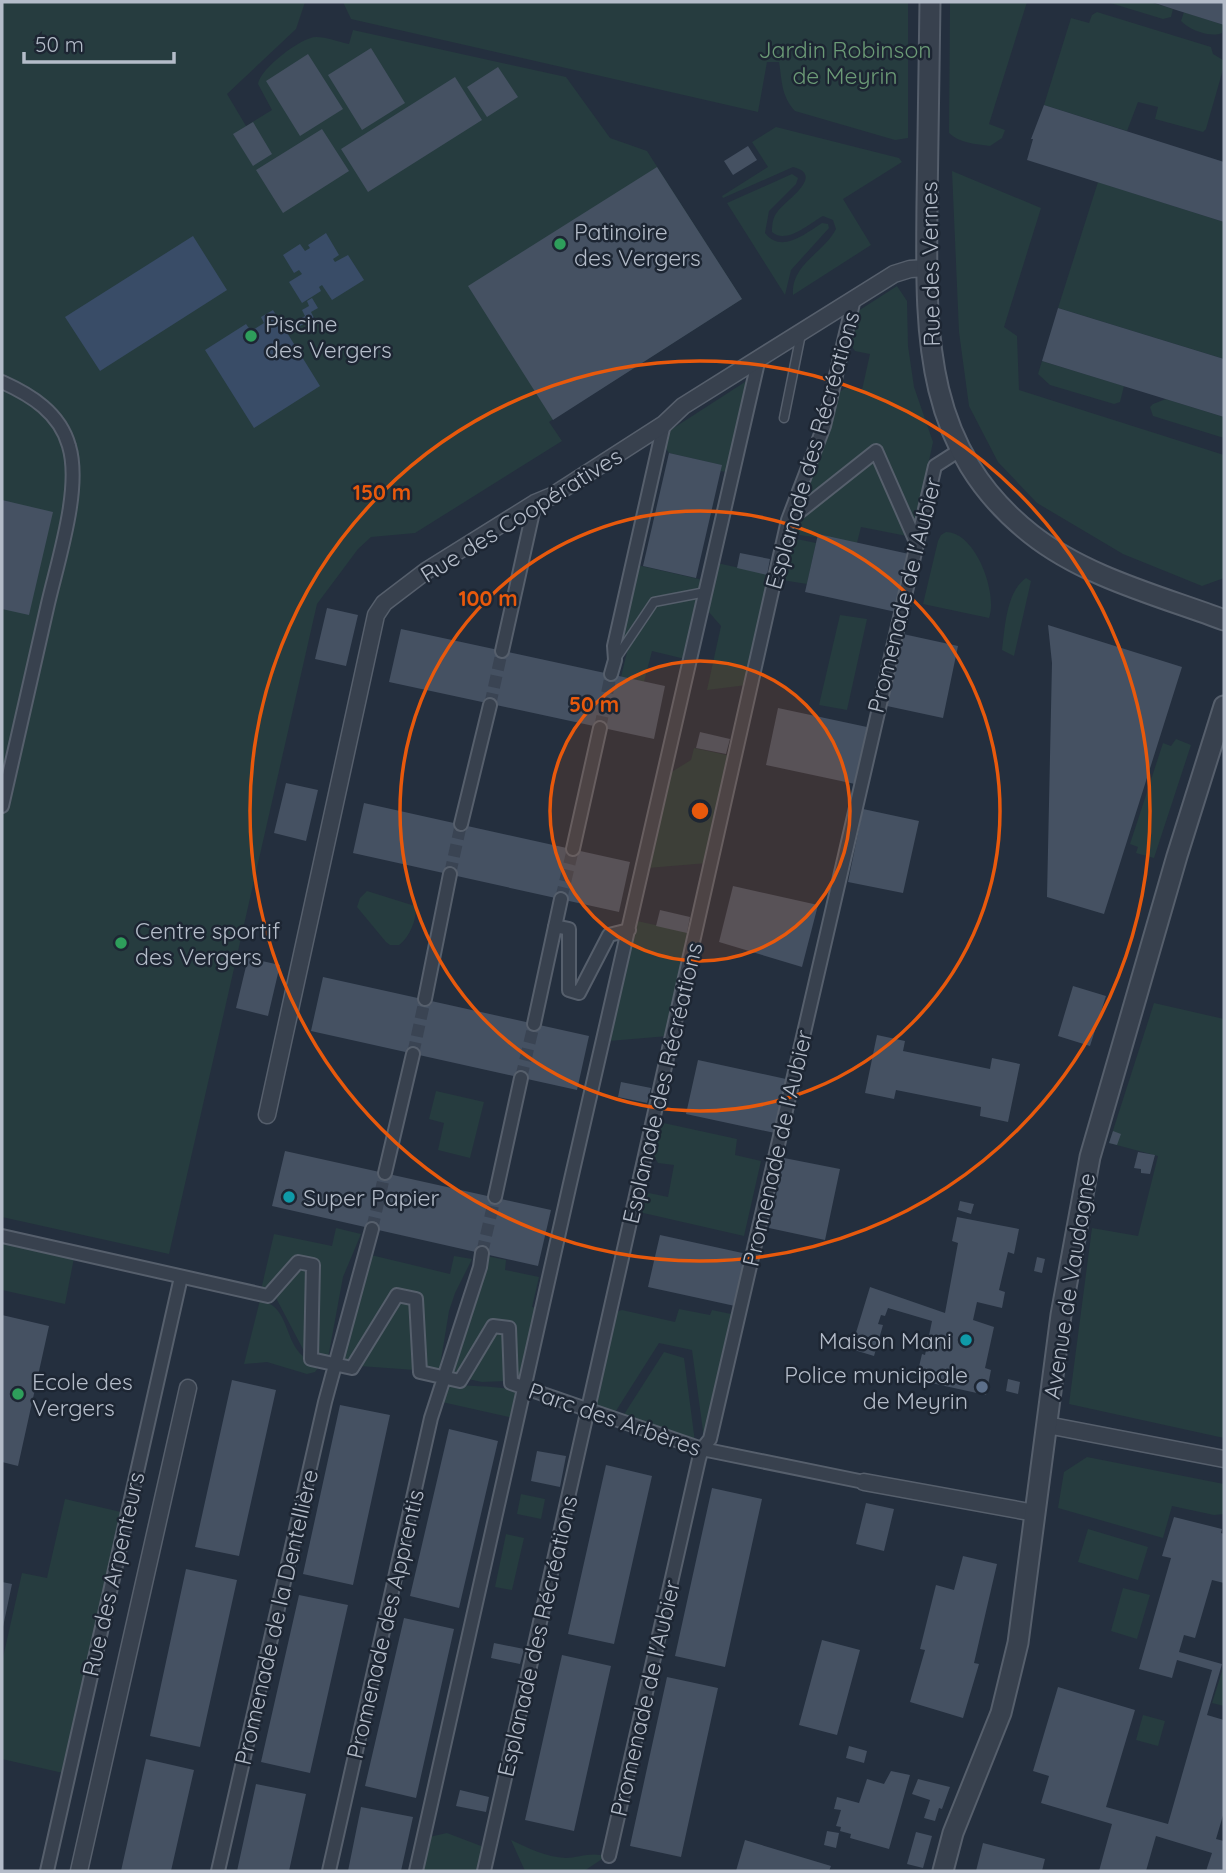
<svg xmlns="http://www.w3.org/2000/svg" width="1226" height="1873" viewBox="0 0 1226 1873" font-family="Quicksand,sans-serif">
	<rect width="100%" height="100%" fill="#242f3e"/>
	<!-- green -->
	<path fill="#263c3f" d="M2,2H305L296,29L227,94L246,126L272,110L258,84C260,69 301,37 316,37C327,37 339,42 349,44L353,30L566,77L610,138L647,151L742,299L549,422L562,441L415,533L371,537L358,549L317,604L169,1254L2,1217Z
		M343,2H908V138L895,140L795,111C781,96 782,80 779,62H767L758,112L351,19Z
		M950,2H1027L989,124L1005,130L1002,138L990,146C976,144 959,143 949,133Z
		M1107,2H1150L1173,9L1171,17L1163,19Z
		M1097,12L1211,47L1213,54L1223,60L1224,66L1206,129L1203,132L1155,119L1158,107L1138,102L1127,131L1044,105L1071,18L1089,23L1092,15Z
		M1184,12L1224,25L1222,33C1211,38 1189,30 1181,21Z
		M776,127L899,158L902,162L843,199L871,245L793,295C791,264 824,253 836,229L833,220L823,216C810,223 786,245 772,232C772,223 773,217 778,211C785,201 826,175 793,167L723,198L722,196L768,167L752,142Z
		M952,171L1041,208L1004,327L1017,336L1019,390L1224,455V578L1202,586L1123,554L1037,503L998,462L969,406L959,332Z
		M792,174L798,178L796,184L769,211L765,233C781,254 805,234 822,223L828,224L829,228L791,270L785,295L727,203Z
		M1098,182L1224,222V359L1058,308Z
		M897,286L907,301L908,346L914,387L933,442L914,532L907,536L861,527L857,543L792,534L837,394L845,388L862,390L870,354L855,351L848,341L855,313Z
		M1042,361L1124,386L1120,402L1114,404L1050,385L1038,374Z
		M748,380L727,472L720,471L721,465L669,453L665,447L669,431Z
		M1166,399L1224,417V438L1153,416L1150,407L1153,404Z
		M946,532C976,532 998,594 989,618L923,604L938,541L941,535Z
		M792,538L816,543L807,584L782,580Z
		M717,563L772,575L747,685L707,690L721,626L708,611Z
		M637,565L703,580L685,659L652,651L644,682L621,677L628,648L619,644Z
		M1026,578L1031,581L1014,656L1002,650C1005,628 1006,592 1026,578Z
		M840,615L867,619L847,710L819,705Z
		M1176,739L1191,745L1154,858L1136,853L1138,847L1130,844L1163,743L1171,746Z
		M694,748L731,756L707,863L648,868L670,773L691,760Z
		M367,891L415,906C418,918 409,938 399,945H390L386,942L357,907L360,898Z
		M637,921L692,933L668,1036L609,1041Z
		M1154,1003L1224,1019V1438L1069,1404L1092,1228L1138,1236L1158,1156L1109,1143Z
		M436,1091L484,1102L470,1158L438,1150L444,1123L429,1119Z
		M659,1122L737,1139L735,1155L761,1161L744,1236L639,1212L641,1200L649,1193L668,1197L674,1165L658,1163L652,1152Z
		M336,1228L361,1234L343,1277L328,1358L317,1355L318,1262L296,1258L267,1292L261,1290L274,1234L332,1246Z
		M2,1243L74,1258L65,1304L2,1290Z
		M371,1255L450,1274L454,1256L472,1259L455,1293L449,1311L439,1372L424,1369L421,1296L395,1289L350,1363L342,1360Z
		M487,1256L506,1260L505,1270L539,1277L532,1307L538,1308L521,1381L515,1379V1326L492,1321L460,1376L451,1374Z
		M300,1268L309,1270L306,1355L275,1296Z
		M260,1300C296,1308 279,1354 320,1365L315,1372L307,1374L267,1362L244,1364Z
		M399,1301L412,1303L415,1370L359,1366Z
		M679,1309L710,1315L712,1310L736,1315L704,1438L692,1350L659,1343L614,1414L594,1407L616,1312L622,1310L675,1322Z
		M496,1331L505,1333L506,1381L482,1382L468,1379Z
		M664,1352L684,1358L695,1442L623,1416Z
		M448,1383C471,1388 496,1384 519,1392L513,1418L442,1402Z
		M1087,1457L1224,1484V1514L1214,1515L1172,1506L1163,1538L1058,1508L1064,1472Z
		M521,1494L545,1499L541,1519L517,1514Z
		M65,1499L121,1512L63,1773L2,1759V1662L22,1573L47,1578Z
		M1088,1529L1148,1547L1138,1580L1078,1562Z
		M506,1534L524,1538L512,1590L495,1587Z
		M1123,1588L1150,1595L1137,1639L1111,1631Z
		M1224,1665V1706L1212,1703Z
		M1143,1715L1165,1721L1158,1746L1136,1740Z
		M447,1833L481,1846L483,1852L478,1871H422L429,1837Z
		M511,1840C528,1848 546,1857 566,1858C578,1858 594,1851 605,1857L584,1871H525Z"/>
	<!-- water -->
	<path fill="#394c67" d="M326,233L339,255L333,259L335,262L348,255L364,280L332,300L322,285L319,287L321,291L302,303L289,282L302,274L299,270L294,273L283,255L300,244L305,251L310,248L308,245Z
		M193,236L227,290L100,371L65,317Z
		M312,298L318,308L311,312L314,318L293,330L290,325L305,316L302,310L309,306L307,301Z
		M273,310L320,386L254,428L205,350L246,324L251,331L264,323L261,317Z"/>
	<!-- building -->
	<path fill="#455162" d="M1152,2H1224V25L1173,9Z
		M371,48L405,103L362,130L328,75Z
		M308,54L343,109L300,136L266,81Z
		M498,67L518,97L487,117L467,87Z
		M455,77L482,120L368,192L341,149Z
		M1044,105L1224,162V222L1027,160L1033,139H1031Z
		M253,122L272,154L253,166L233,134Z
		M322,129L349,171L283,213L256,170Z
		M748,146L757,160L733,175L724,161Z
		M657,167L742,299L553,420L468,286Z
		M1058,308L1224,359V417L1042,361Z
		M669,453L722,465L696,578L643,566Z
		M2,500L53,512L29,615L2,609Z
		M818,534L909,554L896,612L805,592Z
		M740,553L770,559L767,575L737,568Z
		M327,608L358,615L346,666L315,659Z
		M1048,625L1182,667L1104,914L1047,897L1052,663Z
		M401,629L665,686L654,739L389,682Z
		M903,634L958,646L943,718L887,706Z
		M778,708L867,727L855,784L766,765Z
		M700,732L730,739L726,754L696,748Z
		M286,783L318,790L306,841L274,833Z
		M364,803L630,862L619,912L353,853Z
		M863,809L919,821L903,893L848,882Z
		M733,886L818,905L802,967L719,942Z
		M660,910L690,917L687,933L656,926Z
		M248,958L280,965L268,1016L236,1008Z
		M323,977L589,1036L577,1090L311,1031Z
		M1073,986L1106,996L1090,1046L1058,1036Z
		M877,1035L905,1041L903,1051L990,1069L992,1058L1020,1064L1008,1122L980,1116L981,1107L896,1090L894,1099L865,1093Z
		M698,1060L786,1079L775,1133L686,1114Z
		M621,1082L651,1088L647,1103L618,1097Z
		M1113,1131L1121,1134L1117,1145L1109,1143Z
		M285,1151L551,1210L538,1266L272,1206Z
		M1138,1152L1155,1155L1150,1174L1141,1173V1169L1134,1168Z
		M784,1158L840,1169L825,1240L769,1228Z
		M960,1201L974,1204L971,1214L958,1210Z
		M957,1217L1019,1229L1014,1254L1008,1252L999,1290L1005,1292L1002,1308L977,1302L973,1320L994,1327L985,1368L991,1370L986,1395L922,1381L924,1373L918,1371L922,1354L925,1355L932,1321L888,1308L885,1316L881,1315L878,1324L883,1325L874,1356L851,1349L870,1287L945,1313L958,1243L952,1241Z
		M660,1235L747,1254L735,1306L648,1287Z
		M1037,1257L1045,1259L1042,1273L1034,1271Z
		M2,1315L49,1326L18,1466L2,1462Z
		M1008,1379L1020,1382L1018,1394L1006,1391Z
		M232,1380L276,1390L239,1556L195,1547Z
		M340,1405L390,1415L353,1585L303,1574Z
		M449,1429L498,1441L459,1608L410,1596Z
		M537,1451L566,1456L560,1487L531,1481Z
		M606,1465L652,1476L614,1644L568,1634Z
		M712,1488L762,1499L725,1667L675,1656Z
		M866,1503L894,1509L884,1551L856,1544Z
		M1174,1517L1222,1529L1221,1533L1224,1534V1583L1212,1580L1195,1638L1184,1635L1179,1652L1222,1664L1207,1715L1224,1720V1812L1216,1839L1224,1841V1871H1206L1212,1853L1156,1836L1146,1871H1099L1112,1824L1041,1803L1049,1776L1033,1771L1058,1687L1135,1710L1106,1807L1168,1824L1212,1670L1177,1660L1172,1678L1139,1669L1171,1558L1162,1556Z
		M963,1556L997,1564L974,1663L979,1664L963,1718L910,1702L925,1650L920,1649L936,1585L954,1590Z
		M186,1569L237,1580L200,1747L150,1736Z
		M2,1582L12,1584L3,1627H2Z
		M299,1595L348,1605L310,1773L261,1762Z
		M404,1618L454,1629L416,1798L365,1786Z
		M822,1640L860,1650L837,1735L799,1725Z
		M494,1643L524,1649L520,1664L491,1658Z
		M562,1655L611,1666L574,1831L525,1820Z
		M667,1677L718,1688L681,1857L630,1846Z
		M849,1746L867,1751L864,1763L846,1758Z
		M146,1759L194,1770L171,1871H121Z
		M891,1771L910,1775L889,1849L850,1838L851,1834L840,1831L841,1827L836,1826L841,1810L834,1809L837,1797L859,1803L867,1779L884,1784Z
		M918,1779L950,1787L942,1809L939,1808L935,1821L924,1818L930,1800L912,1794Z
		M256,1784L306,1794L289,1871H237Z
		M460,1790L489,1797L486,1812L456,1806Z
		M361,1807L413,1817L401,1871H348Z
		M827,1831L839,1833L836,1848L824,1845Z
		M916,1832L932,1836L923,1868L907,1864Z
		M745,1840L831,1866L829,1871H736Z
		M983,1843L1045,1859L1042,1871H976Z"/>
	<g fill="none" stroke-linecap="round" stroke-linejoin="round">
		<!-- pedestrian-tunnel -->
		<path stroke="#3a4453" stroke-width="12" stroke-dasharray="12 6" stroke-linecap="butt" d="M490,705L502,651
			M600,728L611,674
			M450,874L461,824
			M561,899L573,849
			M413,1054L425,999
			M521,1078L534,1024
			M372,1229L385,1173
			M482,1253L495,1197"/>
		<!-- service casing -->
		<g stroke="#565f6c" stroke-width="11">
			<path id="service" d="M784,418L801,334
				M615,660L654,602L706,592"/>
		</g>
		<!-- pedestrian casing -->
		<g stroke="#565f6c" stroke-width="16">
			<path id="pedestrian" d="M2,382C31,395 60,413 69,446C82,489 57,563 47,608C32,674 17,740 2,806
				M789,520L876,451L917,544
				M502,651L535,503
				M611,674L615,660L614,646L664,424
				M461,824L490,705
				M573,849L600,728
				M555,926L569,929V990L579,993L609,935L629,930
				M425,999L450,874
				M534,1024L561,899
				M385,1173L413,1054
				M495,1197L521,1078
				M2,1236L268,1296L298,1262L313,1265L311,1359L352,1368L397,1295L416,1299L420,1372L460,1381L493,1326L509,1328L511,1383L702,1449L864,1482
				M609,1856L699,1459L702,1449L710,1439C786,1114 858,789 935,466L960,450
				M47,1871L181,1277
				M218,1871L325,1402L372,1229
				M329,1871L431,1418L480,1267L482,1253
				M416,1871L569,1188L759,358
				M484,1871L788,520L824,426L854,299"/>
		</g>
		<!-- minor casing -->
		<g stroke="#565f6c" stroke-width="19">
			<path id="minor" d="M267,1115L376,615L384,603L426,571L535,503L552,496L664,424L683,406L894,274L910,269L928,268
				M1047,1425L1224,1459
				M864,1482L1035,1513
				M79,1871L188,1388"/>
		</g>
		<!-- tertiary casing -->
		<g stroke="#565f6c" stroke-width="23">
			<path id="tertiary" d="M930,2C929,69 928,136 927,204C926,330 921,447 1031,534C1085,577 1160,596 1224,620
				M943,1871L953,1833L1001,1713L1018,1643L1061,1315L1090,1157L1177,856L1224,706"/>
		</g>
		<!-- service -->
		<use href="#service" stroke="#38414e" stroke-width="8"/>
		<!-- pedestrian -->
		<use href="#pedestrian" stroke="#38414e" stroke-width="12"/>
		<!-- minor -->
		<use href="#minor" stroke="#38414e" stroke-width="16"/>
		<!-- tertiary -->
		<use href="#tertiary" stroke="#38414e" stroke-width="19"/>
	</g>
	<!-- distance rings -->
	<circle cx="700" cy="811" r="150" fill="#e8590c" fill-opacity=".12"/>
	<g fill="none" stroke="#e8590c" stroke-width="3.5">
		<circle cx="700" cy="811" r="150"/>
		<circle cx="700" cy="811" r="300"/>
		<circle cx="700" cy="811" r="450"/>
	</g>
	<!-- markers -->
	<g fill="#2e9e5b" stroke="#1d2633" stroke-width="2.5">
		<circle cx="560" cy="244" r="7"/>
		<circle cx="251" cy="336" r="7"/>
		<circle cx="121" cy="943" r="7"/>
		<circle cx="18" cy="1394" r="7"/>
	</g>
	<g fill="#0f9aa8" stroke="#1d2633" stroke-width="2.5">
		<circle cx="289" cy="1197" r="7"/>
		<circle cx="966" cy="1340" r="7"/>
	</g>
	<circle fill="#5c6f8a" stroke="#1d2633" stroke-width="2.5" cx="982" cy="1387" r="7"/>
	<g text-anchor="middle" dominant-baseline="central" stroke-width="5" stroke-linejoin="round" paint-order="stroke">
		<!-- park labels -->
		<g font-size="23" fill="#6b9a76" stroke="#1d2633">
			<text x="845" y="49">Jardin Robinson<tspan x="845" dy="26">de Meyrin</tspan></text>
		</g>
		<!-- poi labels -->
		<g font-size="23" fill="#b4bcc9" stroke="#1d2633" text-anchor="start">
			<text x="574" y="231">Patinoire<tspan x="574" dy="26">des Vergers</tspan></text>
			<text x="265" y="323">Piscine<tspan x="265" dy="26">des Vergers</tspan></text>
			<text x="135" y="930">Centre sportif<tspan x="135" dy="26">des Vergers</tspan></text>
			<text x="303" y="1197">Super Papier</text>
			<text x="952" y="1340" text-anchor="end">Maison Mani</text>
			<text x="968" y="1374" text-anchor="end">Police municipale<tspan x="968" dy="26">de Meyrin</tspan></text>
			<text x="32" y="1381">Ecole des<tspan x="32" dy="26">Vergers</tspan></text>
		</g>
		<!-- street labels -->
		<g font-size="23" fill="#b4bcc9" stroke="#1d2633">
			<text transform="translate(930 264) rotate(-91)">Rue des Vernes</text>
			<text transform="translate(812 450) rotate(-74)">Esplanade des Récréations</text>
			<text transform="translate(521 515) rotate(-32)">Rue des Coopératives</text>
			<text transform="translate(904 595) rotate(-76)">Promenade de l'Aubier</text>
			<text transform="translate(662 1083) rotate(-77)">Esplanade des Récréations</text>
			<text transform="translate(777 1148) rotate(-77)">Promenade de l'Aubier</text>
			<text transform="translate(1069 1286) rotate(-81)">Avenue de Vaudagne</text>
			<text transform="translate(615 1419) rotate(19)">Parc des Arbères</text>
			<text transform="translate(113 1574) rotate(-77)">Rue des Arpenteurs</text>
			<text transform="translate(276 1617) rotate(-77)">Promenade de la Dentellière</text>
			<text transform="translate(385 1624) rotate(-77)">Promenade des Apprentis</text>
			<text transform="translate(537 1636) rotate(-77)">Esplanade des Récréations</text>
			<text transform="translate(645 1698) rotate(-77)">Promenade de l'Aubier</text>
		</g>
	</g>
	<circle cx="700" cy="811" r="10" fill="#e8590c" stroke="#1d2633" stroke-width="3.5"/>
	<g font-size="21" text-anchor="middle" font-weight="bold" fill="#e8590c" stroke="#1d2633" stroke-width="5" stroke-linejoin="round" paint-order="stroke">
		<text x="382" y="500">150 m</text>
		<text x="488" y="606">100 m</text>
		<text x="594" y="712">50 m</text>
	</g>
	<!-- border -->
	<rect width="1226" height="1873" fill="none" stroke="#b4bcc9" stroke-width="7"/>
	<!-- scale -->
	<path d="M24 52v10h150v-10" fill="none" stroke="#b4bcc9" stroke-width="3.5"/>
	<text x="35" y="52" font-size="21" fill="#b4bcc9" stroke="#1d2633" stroke-width="5" paint-order="stroke">50 m</text>
</svg>
